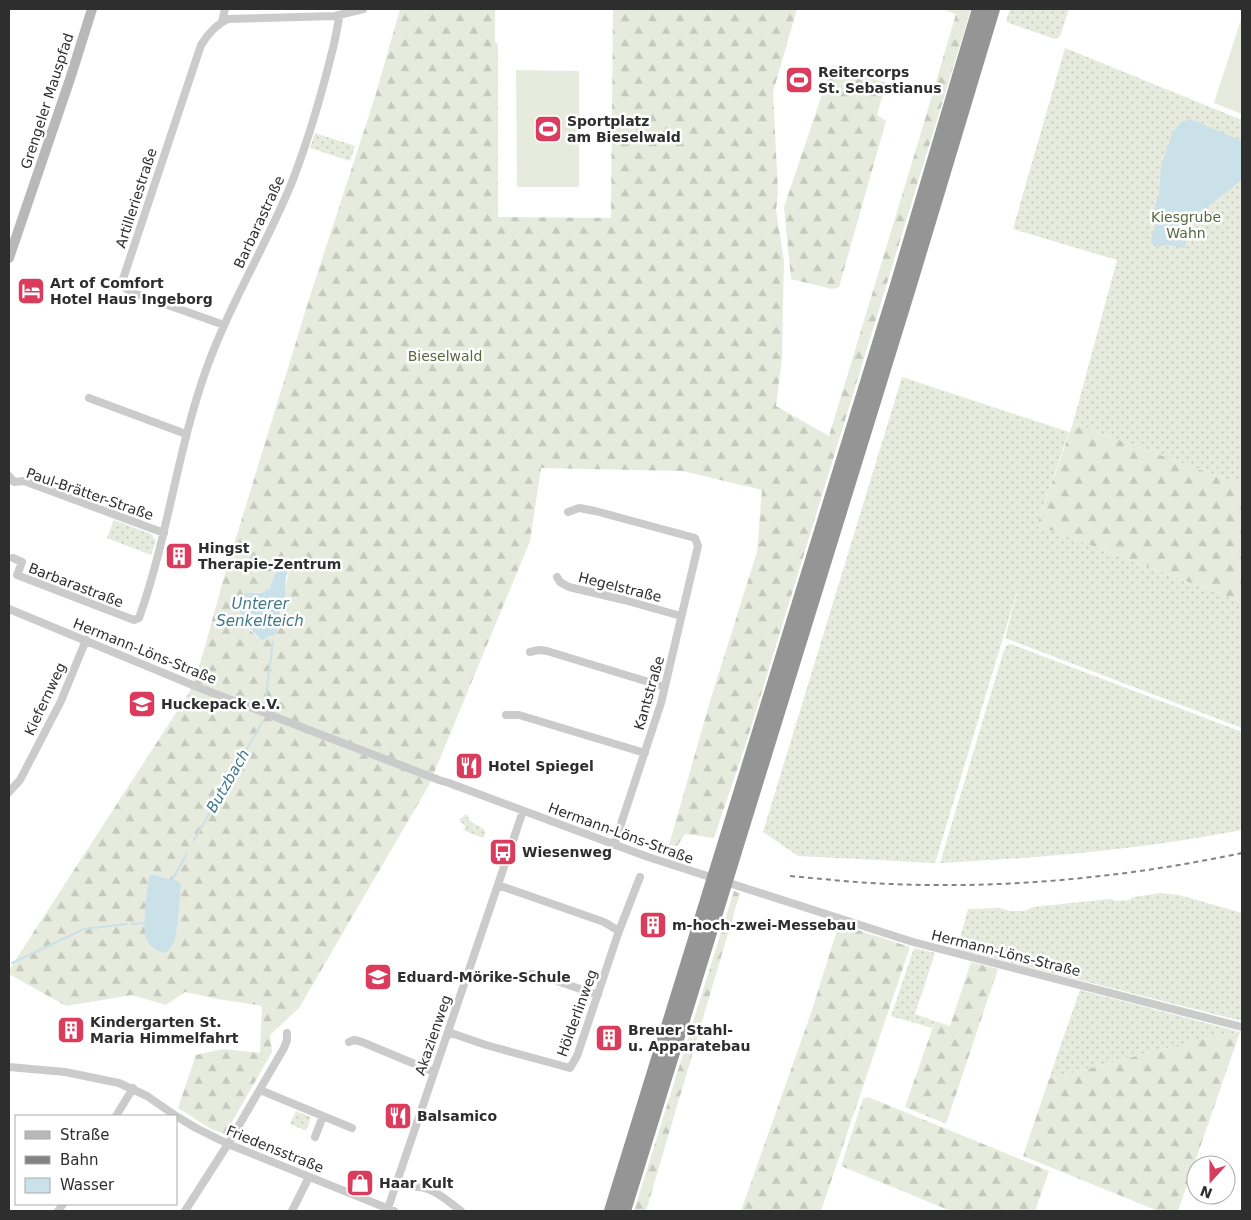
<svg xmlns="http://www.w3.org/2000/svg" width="1251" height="1220" viewBox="0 0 1251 1220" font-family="'DejaVu Sans',sans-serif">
	<defs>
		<pattern id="grass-dots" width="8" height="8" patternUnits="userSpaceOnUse" patternTransform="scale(1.25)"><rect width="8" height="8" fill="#e6ebdd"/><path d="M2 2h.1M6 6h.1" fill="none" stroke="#c6cabe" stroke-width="1.8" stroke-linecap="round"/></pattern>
		<pattern id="forest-firs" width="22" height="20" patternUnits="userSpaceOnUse" patternTransform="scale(1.25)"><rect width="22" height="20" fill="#e6ebdd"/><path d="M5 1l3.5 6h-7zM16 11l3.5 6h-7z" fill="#c6cabe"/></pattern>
	</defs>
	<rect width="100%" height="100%" fill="#fff"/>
	<!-- grass -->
	<path fill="url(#grass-dots)" d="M1010,9H1069L1060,36L1055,39L1006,22Z
		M1065,48L1242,120V485L1073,423L1117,260L1013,229Z
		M315,133L355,146L350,161L310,148Z
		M902,377L1069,432L1037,525L1242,602V728L1005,638L1019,585L935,863L798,856L763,832Z
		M114,520L151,534L156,541L151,555L107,538Z
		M1011,644L1242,732V830C1143,849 1042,858 940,863L1004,650L1007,645Z
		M466,814C468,818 470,822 474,824C480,827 483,827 486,833L483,838L463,830L466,827L459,820Z
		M1160,893L1179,895L1242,913V1021L957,949L968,909L1000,908L1010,911H1024L1034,907L1071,903L1110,899L1116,901L1129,900L1134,897Z
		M914,948L935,953L915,1014L935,1021L932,1028L891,1016Z
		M1080,990L1229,1029L1240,1032L1213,1036L1049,1079Z
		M296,1111L311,1117L306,1131L290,1124Z"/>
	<!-- forest -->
	<path fill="url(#forest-firs)" fill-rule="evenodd" d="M400,9H495V42L498,44V217L611,218L613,9H797L773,92L778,192L776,210L784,261L782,357L776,406L829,436L920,136L956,14L942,9H971L748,737L714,838L685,834L677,846L669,845L711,698L757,552L762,490L683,471L541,468L530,541L429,785L299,1008L270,1035L272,1052L225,1134L211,1129L178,1108L196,1055L223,1049L260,1053L262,1007L258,1005L217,999L185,992L166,1005L132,995L66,1006L9,974V970L189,693L201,661L224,577L310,296L375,97ZM291,560L278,626L273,635L258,638C252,631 243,625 241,616C239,611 239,605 238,600L245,593L265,592L270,589C272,576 279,565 291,560ZM154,874C163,879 172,878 181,883L144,923L150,875Z
		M832,65L886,83L877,115L886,121L839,287L832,289L791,279L784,207Z
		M1073,423L1242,485V602L1037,525Z
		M734,891L740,893L646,1211H634Z
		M839,924L910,947L821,1211H741L811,1013Z
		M971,962L998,969L946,1124L905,1107L935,1021L950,1026Z
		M1240,1032L1178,1211H1158L1023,1156L1049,1079L1213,1036Z
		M868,1097L1049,1171L1035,1211H951L841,1166L863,1099Z"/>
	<!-- garden -->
	<path fill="#e6ebdd" d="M1242,16V114L1214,103Z
		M516,70L579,71V187H517Z"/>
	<!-- water -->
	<path fill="#cae1e9" d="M1190,119L1242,141V180L1191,220L1185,248L1168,245L1154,247L1151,239L1155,226L1154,210L1159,193L1161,166L1173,132L1181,123Z
		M290,558L291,560L286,578L285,596L280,612L277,632L274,635L267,637L263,640L259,638L242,620L237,600L245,593C254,592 261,595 270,589C272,576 279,566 290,558Z
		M154,874C164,880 171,877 181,883C179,899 179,930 173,944C171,948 168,951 164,953C156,951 149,946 146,938C142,928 147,887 150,875Z"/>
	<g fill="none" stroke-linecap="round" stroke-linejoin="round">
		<!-- stream -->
		<path stroke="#cae1e9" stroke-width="2" d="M265,702L273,642
			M194,840L263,721
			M173,879L187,853
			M132,924L144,923
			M12,963L84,929L127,924"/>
		<!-- street -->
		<path stroke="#cbcbcb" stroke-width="8" d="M222,22L225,9
			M224,325L131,292L123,286L122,282L201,45C208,34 216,24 228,19L335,16L363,9
			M89,398L186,434
			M9,476L14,482L24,481L164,533
			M568,512L579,508L595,511L695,538L698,546L661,703L614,845
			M13,558L22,562L17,575L134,620L139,618C168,537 177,451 206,370C229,305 266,246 292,182C309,138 322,93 333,48C336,37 337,26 340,15
			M557,577L560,582L569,587L624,600L681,616
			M9,609L195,686L439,780L449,783L648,857L913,942L1242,1027
			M530,652L539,650L547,651L665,687
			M506,715H519L645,753
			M9,792L20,780L61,701L86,640
			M498,885L604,922L619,931
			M525,976L532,974L539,975L598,995
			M448,1032L486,1045L570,1068L577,1056L619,931L640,877
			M349,1042L354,1040L362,1042L434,1072
			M9,1067L65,1072L119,1083L147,1096L176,1116
			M260,1090L352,1128
			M116,1116L133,1088
			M176,1116L196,1128L228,1144L394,1211
			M315,1137L323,1116
			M417,1187C433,1187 449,1202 461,1211
			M58,1211L63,1204
			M185,1211L228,1144L284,1048L287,1040V1033
			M292,1211L309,1177
			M387,1211L523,811"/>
		<!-- secondary -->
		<path stroke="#b8b8b8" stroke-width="10" d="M9,258L70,79L92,9"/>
		<!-- highway -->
		<path stroke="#959595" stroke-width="14" d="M611,1211L897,285L979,9
			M624,1211L909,288L993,9"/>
		<!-- rail -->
		<path stroke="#838383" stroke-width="2" stroke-dasharray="5 4" stroke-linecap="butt" d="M790,876C824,879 858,883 892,884C1009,889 1128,877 1242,853"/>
	</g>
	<!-- icons -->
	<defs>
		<g id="stadium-square" transform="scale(1.4375)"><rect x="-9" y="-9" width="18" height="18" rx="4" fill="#d93c5c" stroke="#fff"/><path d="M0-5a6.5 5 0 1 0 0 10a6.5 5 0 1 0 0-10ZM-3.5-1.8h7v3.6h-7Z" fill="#fff"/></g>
		<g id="hotel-square" transform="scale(1.4375)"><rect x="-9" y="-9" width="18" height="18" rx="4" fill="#d93c5c" stroke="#fff"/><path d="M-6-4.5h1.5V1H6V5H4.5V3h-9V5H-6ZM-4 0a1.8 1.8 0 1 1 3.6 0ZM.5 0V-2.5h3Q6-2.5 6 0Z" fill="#fff"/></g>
		<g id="building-square" transform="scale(1.4375)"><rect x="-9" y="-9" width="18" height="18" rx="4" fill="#d93c5c" stroke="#fff"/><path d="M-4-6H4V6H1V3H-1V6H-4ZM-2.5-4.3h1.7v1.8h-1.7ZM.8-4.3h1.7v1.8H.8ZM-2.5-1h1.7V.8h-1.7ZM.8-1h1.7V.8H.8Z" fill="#fff"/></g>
		<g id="school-square" transform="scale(1.4375)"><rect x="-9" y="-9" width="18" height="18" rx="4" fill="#d93c5c" stroke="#fff"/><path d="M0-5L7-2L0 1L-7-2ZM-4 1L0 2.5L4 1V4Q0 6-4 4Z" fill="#fff"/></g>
		<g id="restaurant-square" transform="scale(1.4375)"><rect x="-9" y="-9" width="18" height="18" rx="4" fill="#d93c5c" stroke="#fff"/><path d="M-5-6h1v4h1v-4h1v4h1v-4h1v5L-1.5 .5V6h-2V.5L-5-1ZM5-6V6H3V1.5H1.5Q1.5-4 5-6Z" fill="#fff"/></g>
		<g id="bus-square" transform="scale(1.4375)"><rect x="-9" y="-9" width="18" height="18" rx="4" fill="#d93c5c" stroke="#fff"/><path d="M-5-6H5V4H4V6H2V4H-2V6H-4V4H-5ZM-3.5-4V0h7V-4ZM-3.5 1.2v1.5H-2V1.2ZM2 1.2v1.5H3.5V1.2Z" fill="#fff"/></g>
		<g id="shop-square" transform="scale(1.4375)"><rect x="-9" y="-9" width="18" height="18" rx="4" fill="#d93c5c" stroke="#fff"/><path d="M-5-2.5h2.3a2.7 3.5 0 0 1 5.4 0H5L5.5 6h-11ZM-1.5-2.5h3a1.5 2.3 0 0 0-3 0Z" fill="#fff"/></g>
	</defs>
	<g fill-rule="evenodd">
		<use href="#stadium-square" x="799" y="80"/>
		<use href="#stadium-square" x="548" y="129"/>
		<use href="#hotel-square" x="31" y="291"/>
		<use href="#building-square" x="179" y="556"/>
		<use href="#school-square" x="142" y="704"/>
		<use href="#restaurant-square" x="469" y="766"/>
		<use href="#bus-square" x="503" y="852"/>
		<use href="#building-square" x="653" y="925"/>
		<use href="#school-square" x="378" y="977"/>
		<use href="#building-square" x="71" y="1030"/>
		<use href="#building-square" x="609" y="1038"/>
		<use href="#restaurant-square" x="398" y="1116"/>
		<use href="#shop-square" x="360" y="1183"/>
	</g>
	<g text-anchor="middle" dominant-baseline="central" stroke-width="5" stroke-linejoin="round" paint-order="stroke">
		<!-- poi labels -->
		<g font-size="14" font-weight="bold" fill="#2e2e2e" stroke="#fff" text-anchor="start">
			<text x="818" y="72">Reitercorps<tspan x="818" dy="16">St. Sebastianus</tspan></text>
			<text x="567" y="121">Sportplatz<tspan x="567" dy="16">am Bieselwald</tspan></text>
			<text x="50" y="283">Art of Comfort<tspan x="50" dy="16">Hotel Haus Ingeborg</tspan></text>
			<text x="198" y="548">Hingst<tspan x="198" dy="16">Therapie-Zentrum</tspan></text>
			<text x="161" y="704">Huckepack e.V.</text>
			<text x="488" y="766">Hotel Spiegel</text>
			<text x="522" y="852">Wiesenweg</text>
			<text x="672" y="925">m-hoch-zwei-Messebau</text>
			<text x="397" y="977">Eduard-Mörike-Schule</text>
			<text x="90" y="1022">Kindergarten St.<tspan x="90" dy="16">Maria Himmelfahrt</tspan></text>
			<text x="628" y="1030">Breuer Stahl-<tspan x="628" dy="16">u. Apparatebau</tspan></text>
			<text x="417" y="1116">Balsamico</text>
			<text x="379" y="1183">Haar Kult</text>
		</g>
		<!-- street labels -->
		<g font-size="14" fill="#2e2e2e" stroke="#fff">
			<text transform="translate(47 101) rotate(-72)">Grengeler Mauspfad</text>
			<text transform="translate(136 198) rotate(-72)">Artilleriestraße</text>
			<text transform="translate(259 222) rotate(-65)">Barbarastraße</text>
			<text transform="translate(90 494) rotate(19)">Paul-Brätter-Straße</text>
			<text transform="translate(76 585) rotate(21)">Barbarastraße</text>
			<text transform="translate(620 587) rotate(14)">Hegelstraße</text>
			<text transform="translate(145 651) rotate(22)">Hermann-Löns-Straße</text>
			<text transform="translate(649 693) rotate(-74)">Kantstraße</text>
			<text transform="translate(45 699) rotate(-65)">Kiefernweg</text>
			<text transform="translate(621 833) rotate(20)">Hermann-Löns-Straße</text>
			<text transform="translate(1006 953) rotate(14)">Hermann-Löns-Straße</text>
			<text transform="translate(577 1013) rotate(-70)">Hölderlinweg</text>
			<text transform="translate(433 1035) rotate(-71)">Akazienweg</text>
			<text transform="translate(275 1149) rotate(22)">Friedensstraße</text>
		</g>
		<!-- park labels -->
		<g font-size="14" fill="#57673f" stroke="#fff">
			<text x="1186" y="217">Kiesgrube<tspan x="1186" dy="16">Wahn</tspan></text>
			<text x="445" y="356">Bieselwald</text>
		</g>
		<!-- water labels -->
		<g font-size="15" font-style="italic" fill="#42788b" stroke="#fff">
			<text x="260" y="604">Unterer<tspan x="260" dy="17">Senkelteich</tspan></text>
			<text transform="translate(228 781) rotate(-60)">Butzbach</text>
		</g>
	</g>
	<!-- border -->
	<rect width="1251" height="1220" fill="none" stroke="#2e2e2e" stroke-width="20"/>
	<!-- legend -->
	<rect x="15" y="1115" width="162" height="90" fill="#ffffff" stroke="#ababab"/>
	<rect x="25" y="1131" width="25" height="8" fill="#b8b8b8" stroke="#ababab"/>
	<text x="60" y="1140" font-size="15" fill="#2e2e2e">Straße</text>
	<rect x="25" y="1156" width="25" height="8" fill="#838383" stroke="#ababab"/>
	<text x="60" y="1165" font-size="15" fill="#2e2e2e">Bahn</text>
	<rect x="25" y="1178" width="25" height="15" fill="#cae1e9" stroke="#ababab"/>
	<text x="60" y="1190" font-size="15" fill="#2e2e2e">Wasser</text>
	<!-- north arrow -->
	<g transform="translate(1211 1180) rotate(201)"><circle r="24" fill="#ffffff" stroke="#ababab"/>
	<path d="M0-4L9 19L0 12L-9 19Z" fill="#d93c5c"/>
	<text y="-8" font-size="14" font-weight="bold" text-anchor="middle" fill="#2e2e2e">N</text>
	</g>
</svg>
